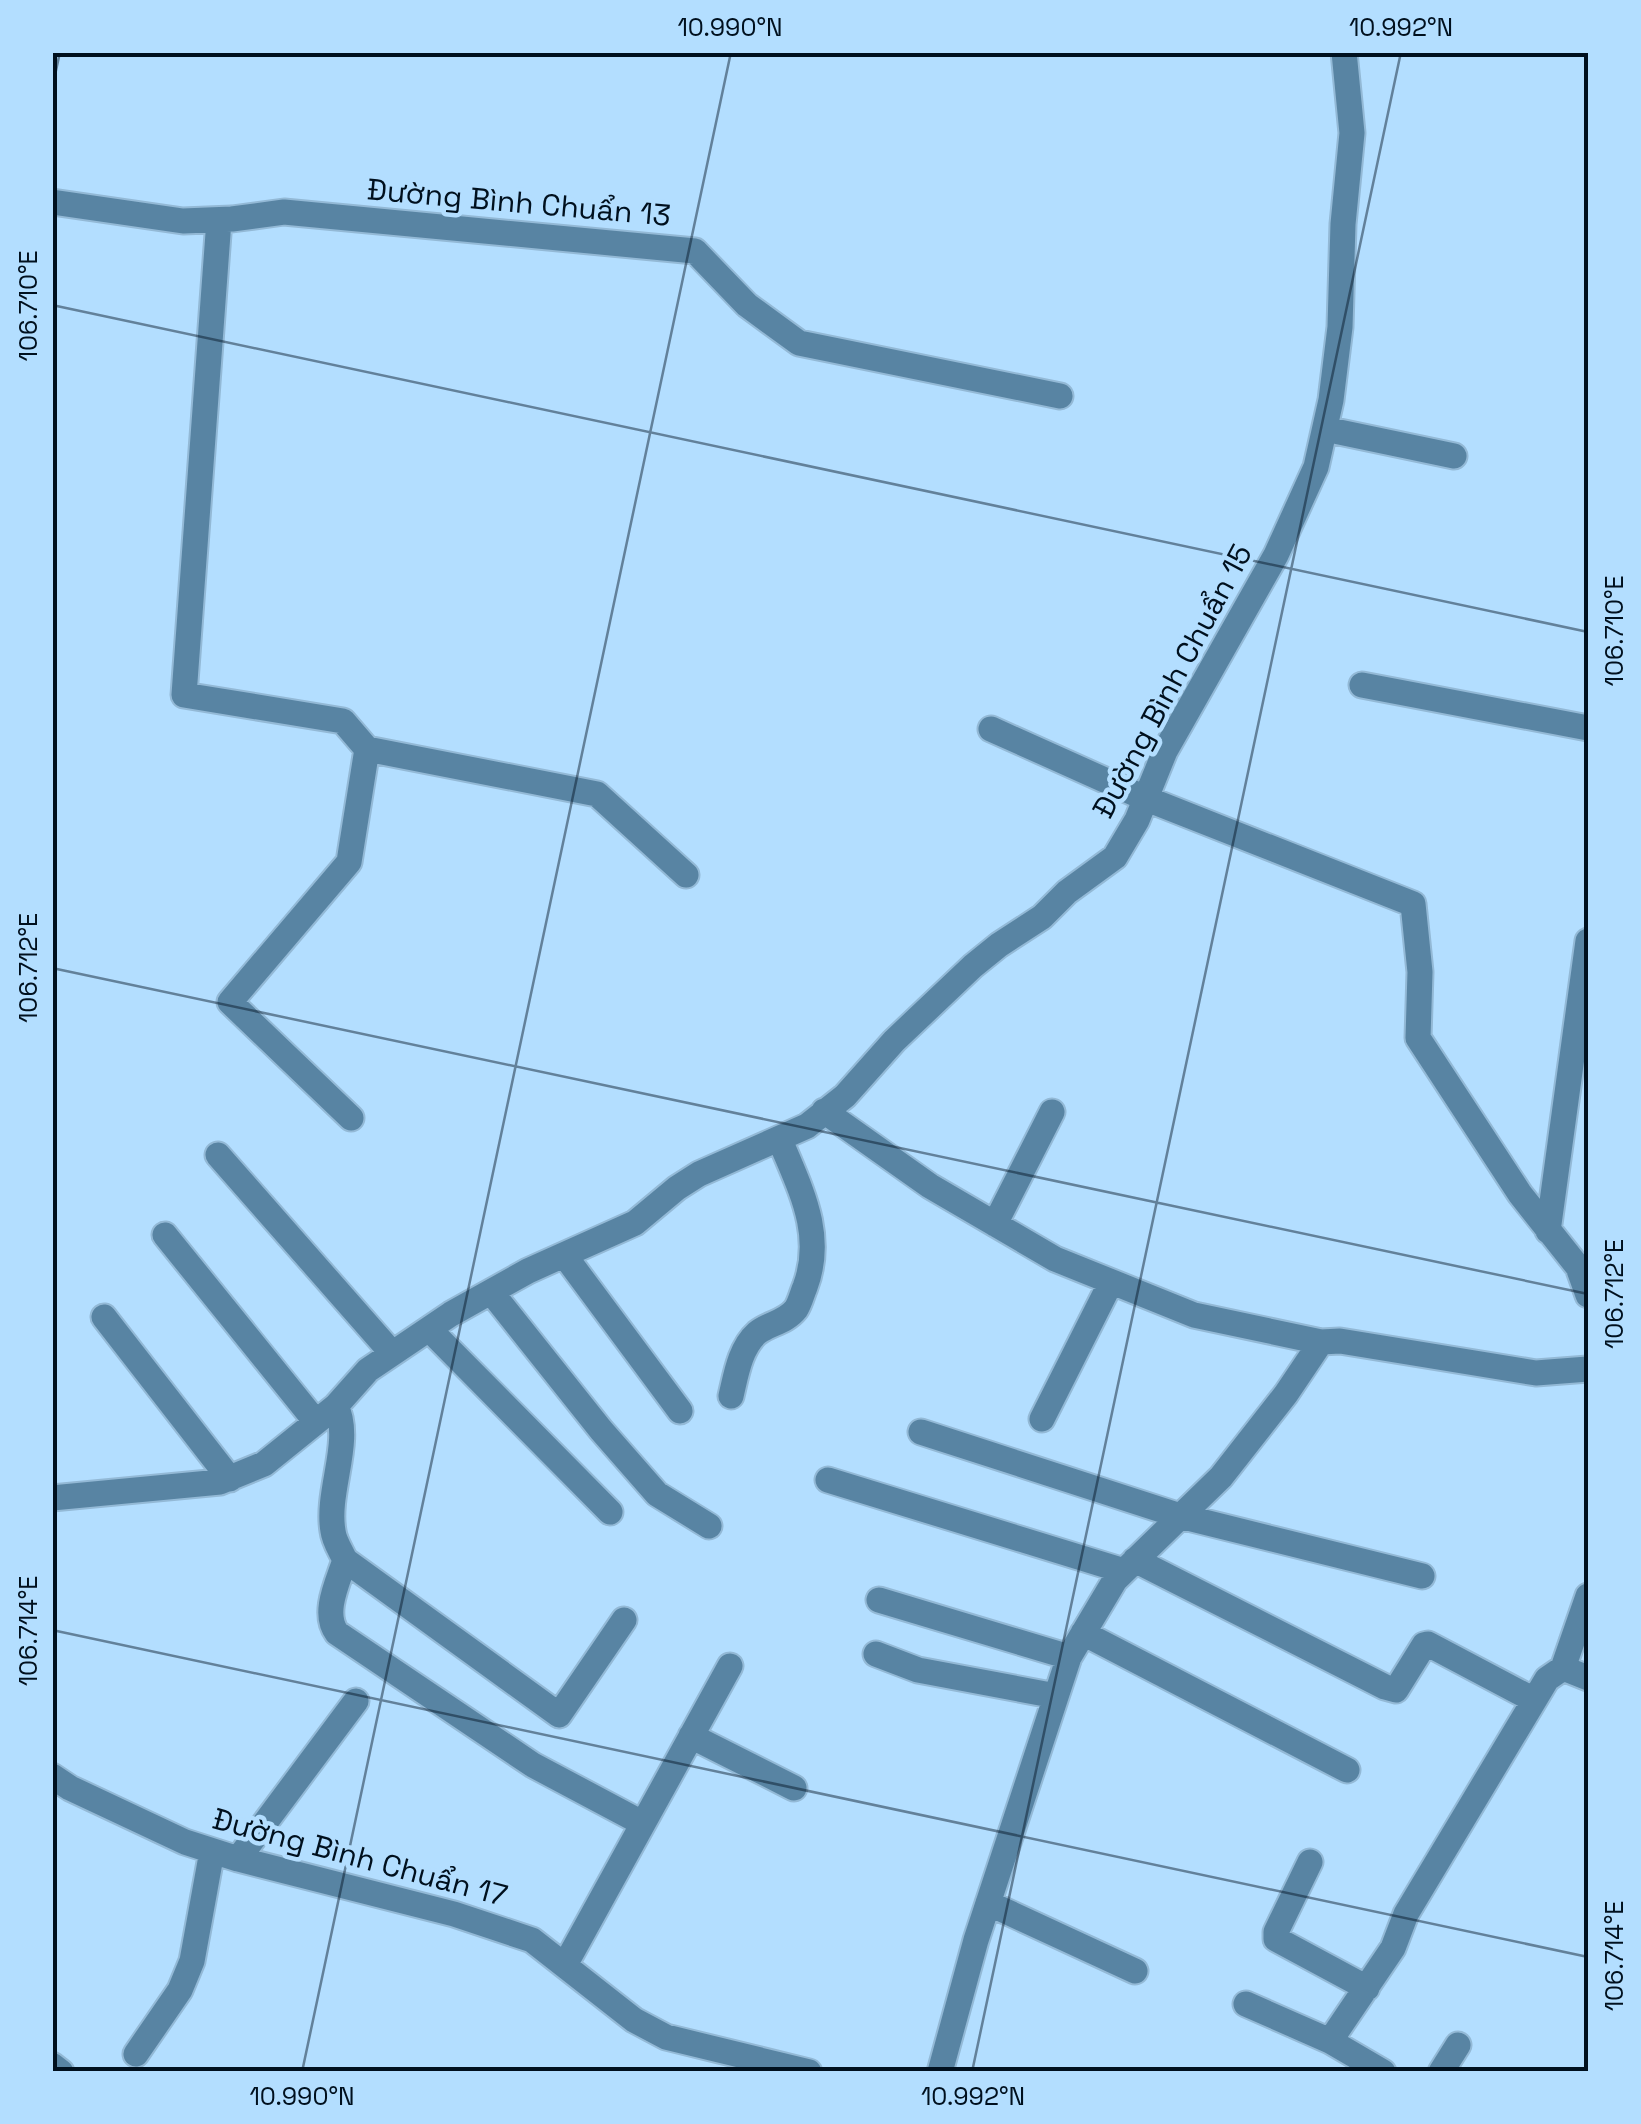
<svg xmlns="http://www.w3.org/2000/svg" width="1641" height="2124" viewBox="0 0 1641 2124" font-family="'Space Grotesk',sans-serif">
	<rect width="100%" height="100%" fill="#b3deff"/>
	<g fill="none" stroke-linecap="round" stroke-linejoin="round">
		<!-- minor casing -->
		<g stroke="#93b9d6" stroke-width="29">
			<path id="minor" d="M52,202L183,221L232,219L284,212L695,251L747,305L799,343L1060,396
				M219,220L184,695L343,721L367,749L597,794L686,875
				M1325,429L1454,456
				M1362,685L1588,728
				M991,729L1147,799L1413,904L1420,972L1418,1038L1520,1194L1578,1267L1588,1295
				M824,1111L930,1186L1055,1259L1194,1315L1321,1342
				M351,1118L230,1002L349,862L367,749
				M218,1155L391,1352
				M995,1224L1052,1112
				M1548,1231L1588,941
				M165,1235L316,1422
				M565,1256L680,1411
				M492,1293L601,1430L657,1494L709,1526
				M104,1317L230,1479
				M429,1329L610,1512
				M731,1396C736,1375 740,1348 757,1333C769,1323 785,1323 796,1309C800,1303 802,1294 805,1287C825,1234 800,1189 780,1140
				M336,1406C353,1441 326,1491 333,1531C334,1541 341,1551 345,1560L559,1715L624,1620
				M1042,1419L1111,1282
				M921,1432L1180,1516L1422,1576
				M828,1480L1124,1571
				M52,1498L220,1482L264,1464L336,1406L368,1370L451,1314L528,1271L635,1223L677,1188L699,1174L807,1126L845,1096L894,1041L973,966L999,945L1042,917L1067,892L1115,857L1137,820L1165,751L1276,555L1316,467L1331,400L1340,327L1343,224L1352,133L1344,52
				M345,1560C338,1582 322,1613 337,1633L533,1765L642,1823
				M1135,1560L1385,1687L1396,1690L1424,1645L1428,1644L1534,1700
				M879,1600L1069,1657
				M1083,1633L1347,1770
				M876,1654L918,1670L1056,1696
				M1563,1668L1588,1596
				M691,1736L794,1788
				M52,1776L70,1788L185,1842L238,1859L454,1914L532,1940L634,2020L666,2037L809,2072
				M238,1859L356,1701
				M1310,1862L1276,1932V1939L1367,1988
				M988,1903L1135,1971
				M565,1965L730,1666
				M1246,2004L1330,2041L1383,2072
				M1330,2041L1393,1948L1406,1914L1547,1679L1563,1668L1588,1678
				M136,2054L180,1990L192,1961L212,1851
				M52,2065L61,2072
				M940,2072L976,1940L1069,1657L1115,1580L1221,1477L1286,1394L1321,1342L1340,1341L1536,1373L1588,1369
				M1441,2072L1458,2045"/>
		</g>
		<!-- minor -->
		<use href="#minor" stroke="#5884a3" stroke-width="25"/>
	</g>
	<!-- ticks -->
	<path fill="none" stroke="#00101e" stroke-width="2.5" stroke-opacity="0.45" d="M52,89L60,52M52,305L1588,632M52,968L1588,1294M52,1630L1588,1957M302,2072L731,52M972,2072L1401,52"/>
	<g text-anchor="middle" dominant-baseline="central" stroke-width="9" stroke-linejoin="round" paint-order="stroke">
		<!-- street labels -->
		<g font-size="30" fill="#00101e" stroke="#b3deff">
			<text transform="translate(519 202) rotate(5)">Đường Bình Chuẩn 13</text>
			<text transform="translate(1172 681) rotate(-62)">Đường Bình Chuẩn 15</text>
			<text transform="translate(360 1857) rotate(15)">Đường Bình Chuẩn 17</text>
		</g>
	</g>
	<!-- border -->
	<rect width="1641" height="2124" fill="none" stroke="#b3deff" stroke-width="110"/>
	<rect x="55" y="55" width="1531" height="2014" fill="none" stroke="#00101e" stroke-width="4"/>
	<g font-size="25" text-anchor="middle" fill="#00101e">
		<text x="730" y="36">10.990°N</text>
		<text x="1401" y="36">10.992°N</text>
		<text transform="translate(28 306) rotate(-90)" y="9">106.710°E</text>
		<text transform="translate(1614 631) rotate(-90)" y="9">106.710°E</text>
		<text transform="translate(28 968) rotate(-90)" y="9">106.712°E</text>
		<text transform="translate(1614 1294) rotate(-90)" y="9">106.712°E</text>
		<text transform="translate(28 1631) rotate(-90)" y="9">106.714°E</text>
		<text transform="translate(1614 1956) rotate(-90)" y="9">106.714°E</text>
		<text x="302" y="2105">10.990°N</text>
		<text x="973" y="2105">10.992°N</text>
	</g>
</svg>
